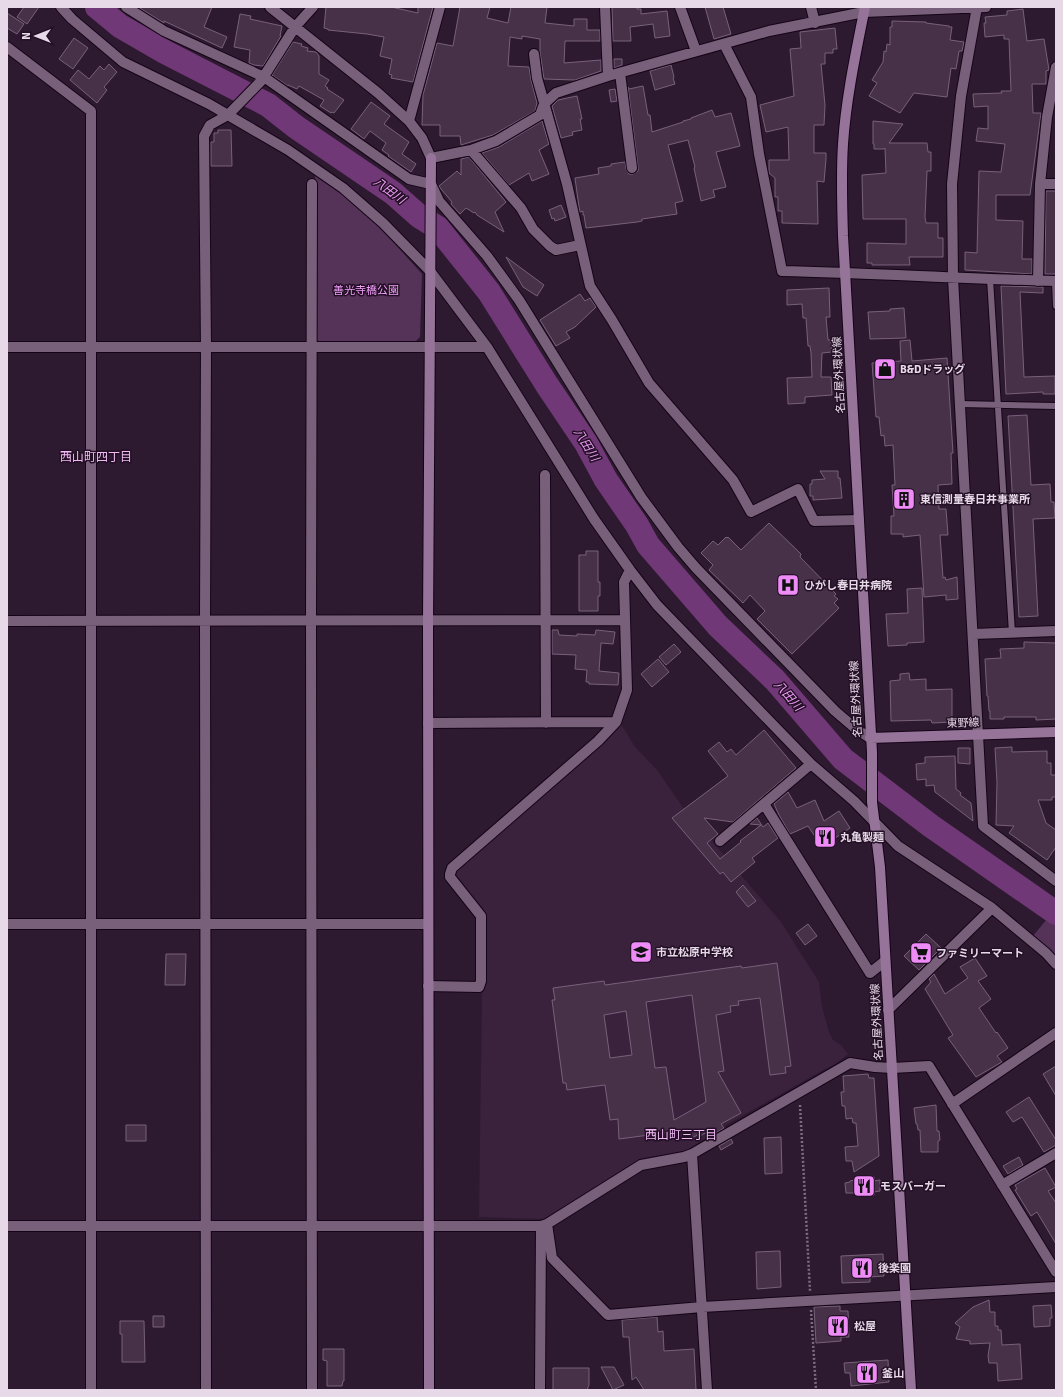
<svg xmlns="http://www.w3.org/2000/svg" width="1063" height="1397" viewBox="0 0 1063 1397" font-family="Signika,'Noto Sans JP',sans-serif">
	<rect width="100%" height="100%" fill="#2e1a30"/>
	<!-- built -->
	<path fill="#3a213c" d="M621,724L635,747L657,770L682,806L781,922L819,982L822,1007L829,1032L833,1040L841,1045L848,1054L834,1065L825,1069L726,1125L681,1154L649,1157L637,1161L598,1188L544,1219L479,1217L483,914L451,874Z"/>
	<!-- green -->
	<path fill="#553258" d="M315,173C356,200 389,237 422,274L420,337L416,341H315Z
		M1056,908V956L1033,936Z"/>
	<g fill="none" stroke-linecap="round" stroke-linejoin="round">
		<!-- river -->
		<path stroke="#713877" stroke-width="24" d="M97,7L120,26L165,52L268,105L296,127L393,193L419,216L438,228L489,292L547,385L586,443L606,480L637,525L648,545L718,626L775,680L843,759L931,826L1056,913"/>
	</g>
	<!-- building -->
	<path fill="#473149" stroke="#78607a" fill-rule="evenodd" d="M24,7H39L27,24L17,17Z
		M138,7H212L204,27L227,37L222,48L164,21V23Z
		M326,7H391L418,13V7H433L413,82L391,78L392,75L389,74L392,59L380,56L384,37L367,34L328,30V29L324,28Z
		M460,7H490L487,18L508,23L511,7H547L545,23L574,26V19H587V30H600V41H565L564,63L601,60V71L575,80L544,79L540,52V39L522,36V39L510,37L508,66L529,67L531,80L537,103L535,111L493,135L461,145L460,136H440V125H422L423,95L437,43L453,46Z
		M612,7H637V9H641V14L667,11L670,36L655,38L653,24L630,27L631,41H613Z
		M705,7H723L731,34L714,39Z
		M1023,9L1027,41L1044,39L1049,70L1046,71V84H1032L1033,113H1041L1030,195H996V220L1023,221L1022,259H1032V274L965,270V252L977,253L979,171L1001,172L1005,144L976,141L978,128L988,129V106L974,107L973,94L1002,93L1001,91H1011L1009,39H1004V35L985,37L984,23H986L985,17L1007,15V11Z
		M7,13L24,24L17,34L7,28Z
		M240,14L251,16L250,19L282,26L280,36H281L263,66L254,65L249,63L250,50L234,47Z
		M892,21L926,22V23L949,26V27H952L950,40L964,42L962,51H959L956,69L951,68L947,97L914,93L900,113L869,96L877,83L872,80L883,62L884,51L886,52L887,44L890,45V27H892Z
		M835,28L837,49H833V53H825V64H821L825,105L824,125H814V153H826V159L824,182L817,181L818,224L782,223V211H778V197H775V178L769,173V160H789L788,127L766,132L760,105L794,96L790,49L801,48L800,32Z
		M74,38L88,48L73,69L59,59Z
		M293,42L302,44L301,46L308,48L307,51L316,52L319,56V74L329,80L325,86L328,88L327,89L344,100L334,113L332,112L331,113L320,106L324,100L299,86L297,89L288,85V86L272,75Z
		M614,59H622V65L614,68Z
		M109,64L117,72L104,87L107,90L97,103L70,80L78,70L89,79L100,66L104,70Z
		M671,65L674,77L673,78L675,84L655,90L650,71Z
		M643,86L648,115H650L652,132L683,122V121L691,119V118L712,110L715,117L731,113L740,146L716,152L726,187L713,190L715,197L701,201L694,168L695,167L688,140L668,145L683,201L675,203L677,214L642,219V221L637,222L586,228L584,215H583V211L580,212L579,207L575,178L599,174L598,168L611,166V164L625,162L626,169L629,174H633L638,171V167L628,87L629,89Z
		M615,89L617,101L611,102L609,90Z
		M577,96L582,119H580L582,130L572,132L573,135L561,138L552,106L558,100Z
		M371,102L390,116L384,124L409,142L402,154L416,164L411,172L388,156L389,155L382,150L386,143L370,131L364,139L351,129Z
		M542,121L549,144L539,150L549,174L532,181L529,173L509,185L482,153L499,147Z
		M873,121L903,124L889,143H927L928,152H931V171H927L925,217L926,223H938V238H943V257H909L910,265H872V263H867V243L906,244V219H863L862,175L886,173L885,148L884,149H874V144H873Z
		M218,130H231L232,166H211V142H214V133H218Z
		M469,157L506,202L495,212L504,232L477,215L475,212L474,213L466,208L460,214L451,204L452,202L441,189L439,186L457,171L461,175V159Z
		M1046,191H1056V274H1045Z
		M561,205L566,217L555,221L554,218L552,219L549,210Z
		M506,257L544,285L537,296L523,287Z
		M1001,286L1043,287V293L1020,292L1024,377L1055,376V394H1043V392L1006,394Z
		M829,288L830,317H826L828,340H831L832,352L822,353L821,377H831L832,395L805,397V403L788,404L787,378L812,377L811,353L810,346H808L806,318H803L802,304L787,305V290Z
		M580,294L585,301L590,298L596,307L575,327L566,332L570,338L556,346L540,320Z
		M904,308L906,338L870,339L868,312L890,311V309Z
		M910,340L912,361L947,358L953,453H951L952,484L938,485L939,509H946L948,535H940L943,578L945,577L946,580L957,577L958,599L946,600V595L924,597L920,535L903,537V534H891V516H894L892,485H895L893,445L885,446L884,435L881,436L879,417H876L872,363L901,361L900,341Z
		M1027,415L1031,485L1050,484L1051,502H1054L1055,518L1033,519L1038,616L1019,617L1008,416Z
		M820,471H838V478H840L842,498L813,500V496H810V484H812V480L825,479Z
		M769,523L801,554L800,557L836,594L834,596L838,599L834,603L839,608L792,654L757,619L765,611L750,595L743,603L709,570L713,565L701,553L713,541L718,545L726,537L727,538L728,537L741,550Z
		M586,551H598V582H600V596H598V611H579V555H586Z
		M922,588L924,642L907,643V645L888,646L886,614L908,613L907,589Z
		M552,630H558L559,635L577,636V634L595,635L596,630L615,632L613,644L601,643L599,671L619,673L618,685L589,684V682H586L587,670L575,669L576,655L552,654Z
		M1024,642L1056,643V719L1036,720V717H1004V719H990V711H989L988,696H987L985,659L1001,658L1000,649L1024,648Z
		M674,644L681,652L666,665L659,657Z
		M658,659L669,672L652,687L641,674Z
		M909,673L910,680L926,679V690L952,689V722L932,723L931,720L891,721L890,681L900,680V674Z
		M764,730L796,768L733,822L704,818L718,834L707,843L720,859L741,842L740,841L761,825L750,824L757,818L763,827L768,823L778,838L752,858L755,862L731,882L723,872L720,874L672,818L728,776L708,751L719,742L727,752L731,749L736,755Z
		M1012,747V752L1047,751V763H1051V775H1056V797H1052V800H1038L1046,823L1056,830V847L1047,860L1009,833L1014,826L996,825L997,782L995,748Z
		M958,748H970V764L958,763Z
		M955,756L956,789L961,793L960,795L971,803L973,821L935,792L934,785L926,786V779L917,780L916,764L925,763V757Z
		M788,792L797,808L815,800L824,821L839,811L850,828L822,847L808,826L790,834L779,815L774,804Z
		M743,885L756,901L748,907L736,892Z
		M808,924L817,936L805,945L796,933Z
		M926,934L941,948L919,970L904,956Z
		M166,954H186L185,985H165Z
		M975,958L987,976L978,981L991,999L979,1008L996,1033L997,1032L1008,1048L997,1056L1002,1062L976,1077L948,1038L953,1035L925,989L931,982L929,979L934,974L945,994L968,978L960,967Z
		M777,963L791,1066L785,1067L786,1073L770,1075L760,998L738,1001L739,1005L730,1006L731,1012L716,1015L724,1071L718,1072L741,1113L721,1124L724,1128L712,1135L709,1131L700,1136L699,1134L692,1138L687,1130L619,1139L618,1119L610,1120L605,1085L567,1090L566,1083H563L552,1000H555L553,988L604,981L605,985L741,966L742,968ZM692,995L706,1102L674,1120L666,1067L655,1068L646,1002ZM626,1011L632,1055L610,1058L604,1015Z
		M1056,1066V1096L1043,1074Z
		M868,1074L869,1078H874L879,1156L854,1172L852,1161H846L845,1147L858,1146L856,1123H853L852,1118L846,1119L845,1106H842L841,1092H844L843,1076Z
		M1029,1097L1056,1140V1145L1044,1152L1022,1117L1013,1122L1006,1112Z
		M936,1105L937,1131H939L940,1140L938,1141V1152H921L920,1130H918L917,1124H916L914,1108Z
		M126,1125H146V1141H126Z
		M781,1137L782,1173L765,1174L764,1138Z
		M731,1139L733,1143L721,1150L719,1146Z
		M1019,1157L1023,1165L1008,1174L1003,1166Z
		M1045,1168L1056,1187L1048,1191L1056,1203V1244L1037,1212L1031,1216L1015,1190L1017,1189L1015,1185Z
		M874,1177V1181L880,1180V1191L874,1192V1195L858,1196V1193H846L845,1183L850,1182V1181L855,1180V1179Z
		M780,1251L781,1287L757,1289L756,1252Z
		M883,1254L884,1276L870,1277V1282L842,1283L841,1256Z
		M989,1300L990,1312H995V1326H998V1330H1001L1002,1345L1020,1344L1022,1379L998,1381L997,1363H989L988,1356L990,1343L970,1344V1341L956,1339L960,1327L955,1323L973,1307Z
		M1051,1305L1052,1318H1050V1326L1034,1327L1033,1306Z
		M840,1306V1311H848L849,1337H841V1341L816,1343L814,1307Z
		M153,1316H164V1327H153Z
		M657,1317L658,1332L663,1331L664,1351L694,1349L696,1390H644L636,1377L632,1380L629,1337H623L622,1320Z
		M120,1321H144L145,1362H122V1334H120Z
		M323,1349H344V1381H343L342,1386H327V1361L323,1360Z
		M888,1360L889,1382L851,1386L850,1373H845L844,1363Z
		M601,1367H614L624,1385L613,1390Z
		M553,1368H589V1385L587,1390H553Z"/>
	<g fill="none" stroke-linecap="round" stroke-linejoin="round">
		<!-- lane casing -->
		<g stroke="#150417" stroke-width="8">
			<path id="lane" d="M990,279L1012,633
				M1055,281L1056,306
				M960,404L1056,406"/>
		</g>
		<!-- street casing -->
		<g stroke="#150417" stroke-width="12">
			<path id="street" d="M61,7L72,19L123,62L209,104L288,150L343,188L383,223L430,271L487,347
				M126,7L164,31L264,77L409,179L431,184L439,201L487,256L519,300L641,497L678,547L696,568L835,711L856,729L870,738
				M270,7L378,93L409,121L422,138L431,158L471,150L496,141L540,115L544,104L556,93L608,76L769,31L864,12L986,7
				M605,7L608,76
				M680,7L696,51
				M811,7L815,23
				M977,7L961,96L952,184L953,278L983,826L1056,881
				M724,44L751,97L759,154L782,271C873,273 965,279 1056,281
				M7,47L91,111V1390
				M534,54L537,78L567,184L590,286L612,320L649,383L733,480L751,512L798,489L814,521L859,520
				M620,73L632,168
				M409,121L440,7
				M471,150L521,208L533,229L550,246L556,250L580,245
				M1040,184H1056
				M1038,281L1040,184L1047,117L1056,67
				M7,347H487L594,519L630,570L657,605L811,764L854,801L898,846L992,908L1046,953L1056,964
				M545,475L546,723
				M7,621L625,620
				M973,634L1056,631
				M428,723L616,722
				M764,804L870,973L885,961
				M720,841L811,764
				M7,924H428
				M428,986L479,987L481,981V916L450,877V874L452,868L598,741L616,722L627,690L624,582L630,570
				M888,1010L992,908
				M952,1104L1056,1033
				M692,1154L707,1390
				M1002,1185L1056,1153
				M547,1224L552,1258L608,1315L702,1307L1056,1287
				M7,1226H541L547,1224L641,1165L684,1157L692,1154L850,1063L875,1067L892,1068L929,1066L1056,1272
				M206,1390L205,621L206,347L204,136L210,125L228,115L261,81L295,27L313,7
				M312,1390L311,621L312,184
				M540,1390L541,1226"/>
		</g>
		<!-- secondary casing -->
		<g stroke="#150417" stroke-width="12">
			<path id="secondary" d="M865,7C856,52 846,98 843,144C841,174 842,205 843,236L872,752V802L880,867L911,1390
				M870,738L1056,732
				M429,1390L428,621L431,158"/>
		</g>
		<!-- path -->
		<path stroke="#7d6c7f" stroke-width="2.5" stroke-dasharray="2 2" stroke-linecap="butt" d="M800,1105L810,1291
			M811,1310L816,1390"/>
		<!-- lane -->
		<use href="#lane" stroke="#78607a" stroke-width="6"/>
		<!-- street -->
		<use href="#street" stroke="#78607a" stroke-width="10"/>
		<!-- secondary -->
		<use href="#secondary" stroke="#967499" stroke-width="10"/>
	</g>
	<!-- icons -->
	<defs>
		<g id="shop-square" transform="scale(1.15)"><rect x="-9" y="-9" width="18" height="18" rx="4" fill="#ee8bf7" stroke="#241026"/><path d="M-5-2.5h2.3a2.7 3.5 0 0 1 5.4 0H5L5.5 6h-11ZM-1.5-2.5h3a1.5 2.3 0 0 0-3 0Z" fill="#111"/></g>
		<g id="building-square" transform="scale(1.15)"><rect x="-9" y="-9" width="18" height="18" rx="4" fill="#ee8bf7" stroke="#241026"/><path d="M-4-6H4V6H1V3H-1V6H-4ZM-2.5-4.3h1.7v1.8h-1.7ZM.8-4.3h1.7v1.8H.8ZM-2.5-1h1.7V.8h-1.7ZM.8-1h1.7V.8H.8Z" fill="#111"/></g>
		<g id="hospital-square" transform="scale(1.15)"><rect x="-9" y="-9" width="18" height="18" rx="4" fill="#ee8bf7" stroke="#241026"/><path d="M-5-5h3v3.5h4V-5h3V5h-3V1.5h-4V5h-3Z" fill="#111"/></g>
		<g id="restaurant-square" transform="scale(1.15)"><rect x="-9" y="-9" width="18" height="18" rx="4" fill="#ee8bf7" stroke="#241026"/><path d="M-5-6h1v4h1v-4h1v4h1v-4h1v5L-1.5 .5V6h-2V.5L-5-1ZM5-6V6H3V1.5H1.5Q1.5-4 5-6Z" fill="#111"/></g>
		<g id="school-square" transform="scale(1.15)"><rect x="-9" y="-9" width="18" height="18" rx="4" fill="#ee8bf7" stroke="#241026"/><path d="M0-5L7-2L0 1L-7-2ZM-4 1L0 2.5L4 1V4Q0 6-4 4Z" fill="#111"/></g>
		<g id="supermarket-square" transform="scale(1.15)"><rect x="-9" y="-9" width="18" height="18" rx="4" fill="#ee8bf7" stroke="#241026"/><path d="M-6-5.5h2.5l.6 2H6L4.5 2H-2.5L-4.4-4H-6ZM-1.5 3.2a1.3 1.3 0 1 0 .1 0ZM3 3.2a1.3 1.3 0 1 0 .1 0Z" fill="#111"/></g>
	</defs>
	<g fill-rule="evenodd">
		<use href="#shop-square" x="885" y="369"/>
		<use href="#building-square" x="904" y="499"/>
		<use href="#hospital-square" x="788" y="585"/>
		<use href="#restaurant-square" x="825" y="837"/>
		<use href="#school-square" x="641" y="952"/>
		<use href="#supermarket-square" x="921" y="953"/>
		<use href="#restaurant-square" x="864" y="1186"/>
		<use href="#restaurant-square" x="862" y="1268"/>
		<use href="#restaurant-square" x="838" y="1326"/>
		<use href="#restaurant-square" x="867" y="1373"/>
	</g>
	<g text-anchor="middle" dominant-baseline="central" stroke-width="3" stroke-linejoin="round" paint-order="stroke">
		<!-- park labels -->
		<g font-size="11" fill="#ef9ef6" stroke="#241026">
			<text x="366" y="290">善光寺橋公園</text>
		</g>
		<!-- poi labels -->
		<g font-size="11" font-weight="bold" fill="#e7d9e8" stroke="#241026" text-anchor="start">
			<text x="900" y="369">B&amp;Dドラッグ</text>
			<text x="920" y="499">東信測量春日井事業所</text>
			<text x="804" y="585">ひがし春日井病院</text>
			<text x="840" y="837">丸亀製麺</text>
			<text x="656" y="952">市立松原中学校</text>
			<text x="936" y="953">ファミリーマート</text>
			<text x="880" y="1186">モスバーガー</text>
			<text x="878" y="1268">後楽園</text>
			<text x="854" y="1326">松屋</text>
			<text x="882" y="1373">釜山</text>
		</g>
		<!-- street labels -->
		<g font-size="11" fill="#e7d9e8" stroke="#241026">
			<text transform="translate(839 375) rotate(-93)">名古屋外環状線</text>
			<text transform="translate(856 699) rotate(-93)">名古屋外環状線</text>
			<text transform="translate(963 723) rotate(-2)">東野線</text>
			<text transform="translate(877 1022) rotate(-93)">名古屋外環状線</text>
		</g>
		<!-- water labels -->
		<g font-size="12" font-style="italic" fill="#ef9df6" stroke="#241026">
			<text transform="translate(389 191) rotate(36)">八田川</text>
			<text transform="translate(586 445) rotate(58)">八田川</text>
			<text transform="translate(788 696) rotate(49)">八田川</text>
		</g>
		<!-- neighbourhood labels -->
		<g font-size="12" fill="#f1baf5" stroke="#241026">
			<text x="96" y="457">西山町四丁目</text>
			<text x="681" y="1135">西山町三丁目</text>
		</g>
	</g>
	<!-- border -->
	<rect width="1063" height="1397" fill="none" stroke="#e7d9e8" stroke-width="16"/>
	<!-- north arrow -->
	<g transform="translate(36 36) rotate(270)" stroke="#241026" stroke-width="3" paint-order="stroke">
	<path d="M0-3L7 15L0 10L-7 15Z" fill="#e7d9e8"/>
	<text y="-6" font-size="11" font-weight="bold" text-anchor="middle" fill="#e7d9e8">N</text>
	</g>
</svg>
